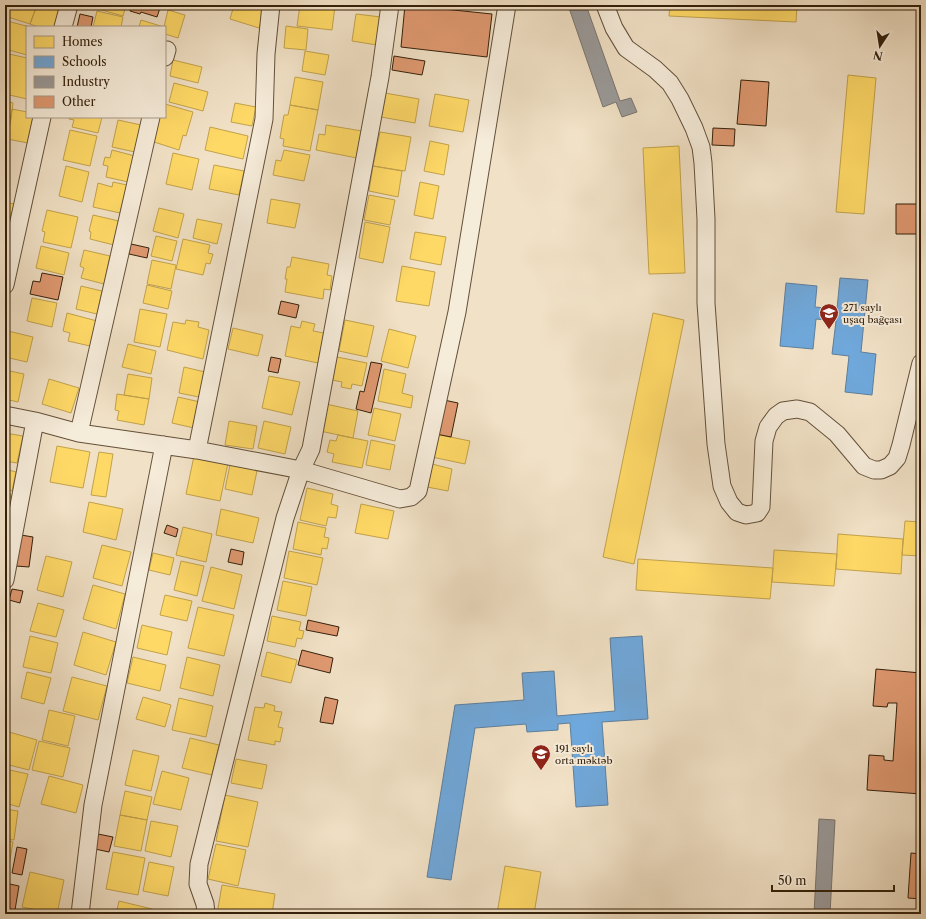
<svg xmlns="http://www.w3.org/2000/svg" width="926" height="919" viewBox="0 0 926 919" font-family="'Libre Caslon Text',serif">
	<rect width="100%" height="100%" fill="#f1e1c6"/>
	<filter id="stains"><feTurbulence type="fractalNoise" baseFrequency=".005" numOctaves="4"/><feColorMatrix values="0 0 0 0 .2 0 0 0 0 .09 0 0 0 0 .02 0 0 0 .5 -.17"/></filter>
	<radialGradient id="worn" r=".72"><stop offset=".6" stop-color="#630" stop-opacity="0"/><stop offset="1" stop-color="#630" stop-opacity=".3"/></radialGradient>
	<!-- homes -->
	<path fill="#ffd966" stroke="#c2a24b" d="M9,5H37L30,24L5,16Z
		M37,5H62L55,27H38L30,24Z
		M99,5H126L123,16L98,9Z
		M234,5H266L259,28L230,19Z
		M300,5L335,6L332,30L297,26Z
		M670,5H797L796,22L669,16Z
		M823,5H864V7Z
		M168,10L185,15L178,38L165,34V27H164Z
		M97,11L123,17L121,27H93Z
		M356,14L381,17L377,45L352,41Z
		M141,20L164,27H139Z
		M7,21L30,27H27V55L5,49V28Z
		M286,26L308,29L306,50L284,48Z
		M305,51L329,55L325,75L302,71Z
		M9,54L27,58V99L5,94V76Z
		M173,60L202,67L198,83L170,76Z
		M848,75L876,78L864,214L836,212Z
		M295,77L323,82L318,110L290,105Z
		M174,83L208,92L203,111L169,102Z
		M385,93L419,99L415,123L381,117Z
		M435,94L469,100L463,132L429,126Z
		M5,101L13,103L11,119L5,118Z
		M235,103L256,107L252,126L231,122Z
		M165,104L193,112L186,136L183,135L179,150L151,141L159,117H165Z
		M290,105L318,110L310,151L283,146L284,139L280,138L284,115H288Z
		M12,109L27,112V117H33L28,143L7,139Z
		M70,117H102L98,133L72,127L74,120L69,119Z
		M5,118L11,119L7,139H5Z
		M118,120L141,125L135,152L112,147Z
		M326,125L362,131L357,158L316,150L319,134L325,135Z
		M210,127L248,136L243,159L205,150Z
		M70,130L97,136L90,166L63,160Z
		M380,132L411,137L405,171L373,166Z
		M5,139L9,140L5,161Z
		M430,141L449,145L444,175L424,171Z
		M679,146L685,273L649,274L643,148Z
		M112,150L135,156L128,182L106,177L108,166L103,165L105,157L110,158Z
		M284,150L310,155L304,181L273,175L276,160L281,161Z
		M173,153L199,159L192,190L166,184Z
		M214,165L244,171L239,195L209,189Z
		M66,166L89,172L82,202L59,196Z
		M373,166L402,171L398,197L369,191Z
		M113,182L127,185L120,213L93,207L98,183L112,187Z
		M420,182L439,186L433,219L414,215Z
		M369,195L395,200L390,225L364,220Z
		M271,199L300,204L295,228L267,223Z
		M5,202L14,204L5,241Z
		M159,208L184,214L178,238L153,231Z
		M47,210L78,217L71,248L43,242L45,232L42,231Z
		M93,215L119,221L114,245L90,239L91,232L89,231Z
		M197,219L222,224L217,244L193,238Z
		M365,222L390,227L383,263L359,258Z
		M415,232L446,237L441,265L410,259Z
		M156,236L177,241L172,261L151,256Z
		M183,239L210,245L208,253L213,254L210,264L206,263L203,275L176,269Z
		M41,246L69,253L64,275L36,268Z
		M84,250L110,256L104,284L81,278L84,268L80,266Z
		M292,257L329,264L327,275L332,276L330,290L324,289L323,299L285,292L287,279H285L287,267H290Z
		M152,260L176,265L171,289L147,284Z
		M402,266L435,272L429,306L396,301Z
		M147,285L172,291L168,309L143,303Z
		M81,286L102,291L97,314L76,309Z
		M32,298L57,303L52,327L27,321Z
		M140,309L167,314L160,347L134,342Z
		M67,313L97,321L90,346L68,341L70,333L63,331Z
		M653,313L684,320L634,564L603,557Z
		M186,320L199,322L198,327L209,330L203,359L167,350L173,322L185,324Z
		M345,320L374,326L367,357L339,351Z
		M302,321L315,324L313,331L324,333L318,363L285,356L291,326L300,328Z
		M233,328L263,335L258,356L228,349Z
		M389,329L416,336L408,368L381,361Z
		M8,331L33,337L27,362L5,357V343Z
		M128,344L156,351L151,374L122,367Z
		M337,357L367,363L362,386L352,384L351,389L341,387L342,382L332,380Z
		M184,367L205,372L199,397L179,393Z
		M384,369L406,374L402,393L413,396L411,408L378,401Z
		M5,370L24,374L18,402L5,399Z
		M128,374L152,378L149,399L124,395Z
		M269,376L300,382L292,415L262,408Z
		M49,379L79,388L71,413L42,404Z
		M117,394L149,399L144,425L117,420L119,411L115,410Z
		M178,397L200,402L194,428L172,423Z
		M326,404L358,411L353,438L320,431Z
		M374,408L401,414L395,441L368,435Z
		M229,421L257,426L253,449L225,445Z
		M264,421L291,427L285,454L258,448Z
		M5,433L23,436L17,463L5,461Z
		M436,434L470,441L465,464L432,457Z
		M338,435L368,441L362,468L332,462L334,454L327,452L330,440L336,441Z
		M371,440L395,445L390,470L366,465Z
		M57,446L90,452L83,488L50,482Z
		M99,452L113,454L106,497L91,495Z
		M194,456L228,463L220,501L186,494Z
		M231,460L258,466L252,495L225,489Z
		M432,464L452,469L448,491L427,487Z
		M5,469L16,472L12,491L5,489Z
		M307,488L333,494L331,504L338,506L336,518L328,517L326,526L300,520Z
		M5,493L11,494L5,525Z
		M89,502L123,509L116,540L83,532Z
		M361,504L394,511L388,539L355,533Z
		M221,509L259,518L253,543L216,535Z
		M905,521L921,522V556L902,555Z
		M298,522L326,528L324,537L329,538L327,549L322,548L321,555L293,549Z
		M183,527L212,534L206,562L176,555Z
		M838,534L903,539L901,574L836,569Z
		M102,545L131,552L122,586L93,578Z
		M774,550L837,554L834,586L772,582Z
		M289,551L323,558L317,585L284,578Z
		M153,553L174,558L170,575L149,570Z
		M46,556L72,562L63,597L37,590Z
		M638,559L773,568L770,599L636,590Z
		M181,561L204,566L197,596L174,590Z
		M211,567L242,575L234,609L202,601Z
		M283,581L312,587L306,616L277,610Z
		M93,585L125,594L116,629L83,619Z
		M165,595L192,601L187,621L160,615Z
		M38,603L64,610L56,637L30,631Z
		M198,607L234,615L224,656L188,648Z
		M272,616L301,622L299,630L304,631L302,639L297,638L295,647L267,641Z
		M142,625L172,632L167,655L137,648Z
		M83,632L116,642L106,675L74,665Z
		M30,636L58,643L51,673L23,667Z
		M267,652L297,660L291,683L261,676Z
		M133,657L166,665L160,691L127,683Z
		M187,657L220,665L213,696L180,688Z
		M27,672L51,678L44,704L21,698Z
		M72,677L107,686L98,720L63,711Z
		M143,697L171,705L165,727L136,719Z
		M179,698L213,706L206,737L172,730Z
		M265,703L275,706L274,711L282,712L278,727L283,728L280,742L275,741V745L248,740L255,707L264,708Z
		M49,710L75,716L68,746L42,740Z
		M9,732L37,740L29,770L5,764V746Z
		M190,738L219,745L212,775L182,768Z
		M39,741L70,748L63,777L32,770Z
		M133,750L159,756L151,791L125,785Z
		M236,759L267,765L262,789L231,783Z
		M5,769L28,774L19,807L5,803Z
		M162,771L189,778L181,810L153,804Z
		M49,776L83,785L76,813L41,804Z
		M125,791L152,797L147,820L120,815Z
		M225,795L258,802L248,847L216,841Z
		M5,809L18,811L14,840L5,839Z
		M120,815L147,820L141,851L114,846Z
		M151,821L178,826L171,857L145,851Z
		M5,840L13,842L8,871H5Z
		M216,844L246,850L238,886L208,879Z
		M113,852L145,858L138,895L106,889Z
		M149,862L174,867L168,896L143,891Z
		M505,866L541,872L534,914H497Z
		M30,872L64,880L57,914L22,907Z
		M222,885L275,894L272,914H217Z
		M119,901L152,909L150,914H116Z
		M18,911L36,914H18Z"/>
	<!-- schools -->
	<path fill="#6fa8dc" stroke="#5d7f9d" d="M840,278L868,280L861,352L876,354L872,395L845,392L849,356L832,354L836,321L816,319L813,349L780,346L786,283L817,286L815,307L837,309Z
		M642,636L648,719L602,722L608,805L576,807L570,723L558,724V730L527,732L526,724L475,728L451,880L427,877L455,705L524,700L522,673L554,671L557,716L615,711L610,638Z"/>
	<!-- industry -->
	<path fill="#999" stroke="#7b756e" d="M568,5H586L620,101L631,98L637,112L622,117L616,102L603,107Z
		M819,819L835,820L830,914H814Z"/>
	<!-- building -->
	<path fill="#e09971" stroke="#34200b" d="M131,5H149L160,8L157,17L141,12L140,14L130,11Z
		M405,5L492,14L487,57L401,47Z
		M80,14L93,17L91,27H77Z
		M394,56L425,61L422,75L392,70Z
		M741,80L769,82L766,126L737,124Z
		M713,128L735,129L734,146L712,145Z
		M896,204H921V234H896Z
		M131,244L149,248L147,258L129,254Z
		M42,273L63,277L58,300L30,294L33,281L40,282Z
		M281,301L299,305L296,318L278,314Z
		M271,357L281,359L278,373L268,371Z
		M371,362L382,364L371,413L356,409L360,391L364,392Z
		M444,400L458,403L451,437L436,434Z
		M167,525L178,529L176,537L164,533Z
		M21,535L33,537L29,567L16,566Z
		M231,549L244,552L242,565L228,562Z
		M12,589L23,591L20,603L9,600Z
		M308,620L339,627L337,636L306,630Z
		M302,650L333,658L330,673L298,665Z
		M876,669L921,673V794L867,790L869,755L884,756V760L893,761L897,703H888L887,707L873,706Z
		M325,697L338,700L333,724L320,722Z
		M98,834L113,837L109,852L95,849Z
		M17,847L27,849L22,875L12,873Z
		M911,853L921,854V899L908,898Z
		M5,883L19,886L15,910L5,908Z"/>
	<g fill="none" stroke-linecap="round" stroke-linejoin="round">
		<!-- street casing -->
		<g stroke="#63503a" stroke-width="19">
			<path id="street" d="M605,5L614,28L626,48L655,69L670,83L680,99L694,128L701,147L703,163L706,219V303L716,444L722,486L729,502L737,512L746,515L757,513L761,507L764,441L768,427L776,416L783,411L797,409L810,412L837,434L864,466L874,470H881L890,466L897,458L901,445L921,363
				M63,27L69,5
				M165,57L167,50
				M5,285L42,117
				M5,415L35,421L79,433L197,450L301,470L400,499L411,497L418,491L457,312L507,5
				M79,433L151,117
				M197,450L264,119L266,54L271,5
				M5,580L35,421
				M80,914L93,805L164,445
				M206,914L205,904L198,884L199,864L285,518L301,470L311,449L380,77L390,5"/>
		</g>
		<!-- street -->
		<use href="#street" stroke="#f6ecda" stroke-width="17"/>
	</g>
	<!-- icons -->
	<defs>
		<g id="school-pin" transform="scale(1)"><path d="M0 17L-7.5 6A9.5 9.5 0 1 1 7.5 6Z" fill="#8f2418" stroke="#f6ecda"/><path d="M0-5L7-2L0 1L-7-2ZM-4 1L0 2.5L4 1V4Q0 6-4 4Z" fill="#fff"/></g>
	</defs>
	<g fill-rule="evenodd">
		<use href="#school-pin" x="829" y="313"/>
		<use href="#school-pin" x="541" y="754"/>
	</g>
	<g text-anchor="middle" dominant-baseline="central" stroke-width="4" stroke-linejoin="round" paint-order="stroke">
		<!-- poi labels -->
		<g font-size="10" fill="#34200b" stroke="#f6ecda" text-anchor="start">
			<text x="843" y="307">271 saylı<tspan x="843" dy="12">uşaq bağçası</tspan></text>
			<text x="555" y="748">191 saylı<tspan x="555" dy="12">orta məktəb</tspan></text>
		</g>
	</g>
	<!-- margin -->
	<rect width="926" height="919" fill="none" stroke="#f1e1c6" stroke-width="20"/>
	<rect x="6" y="6" width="914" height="907" fill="none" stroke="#34200b" stroke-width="2"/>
	<rect x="10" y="10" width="906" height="899" fill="none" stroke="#34200b"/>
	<!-- legend -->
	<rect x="26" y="26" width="140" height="92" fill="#f6ecda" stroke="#a89a87"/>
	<rect x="34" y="36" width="20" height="12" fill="#ffd966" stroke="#a89a87"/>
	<text x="62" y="46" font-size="12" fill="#34200b">Homes</text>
	<rect x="34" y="56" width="20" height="12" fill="#6fa8dc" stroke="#a89a87"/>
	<text x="62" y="66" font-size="12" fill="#34200b">Schools</text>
	<rect x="34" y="76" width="20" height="12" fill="#999999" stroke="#a89a87"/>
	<text x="62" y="86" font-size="12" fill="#34200b">Industry</text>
	<rect x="34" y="96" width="20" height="12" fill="#e09971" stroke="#a89a87"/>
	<text x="62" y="106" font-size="12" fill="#34200b">Other</text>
	<!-- north arrow -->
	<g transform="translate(880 46) rotate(192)" stroke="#f6ecda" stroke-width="3" paint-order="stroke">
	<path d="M0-3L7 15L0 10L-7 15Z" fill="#34200b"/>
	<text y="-6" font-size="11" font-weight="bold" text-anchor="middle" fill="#34200b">N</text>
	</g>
	<!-- scale -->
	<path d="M772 885v6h122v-6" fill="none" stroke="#34200b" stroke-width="2"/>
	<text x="778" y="885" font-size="12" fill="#34200b" stroke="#f6ecda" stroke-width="3" paint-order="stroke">50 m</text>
	<rect width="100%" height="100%" filter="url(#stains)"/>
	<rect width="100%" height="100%" fill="url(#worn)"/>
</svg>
